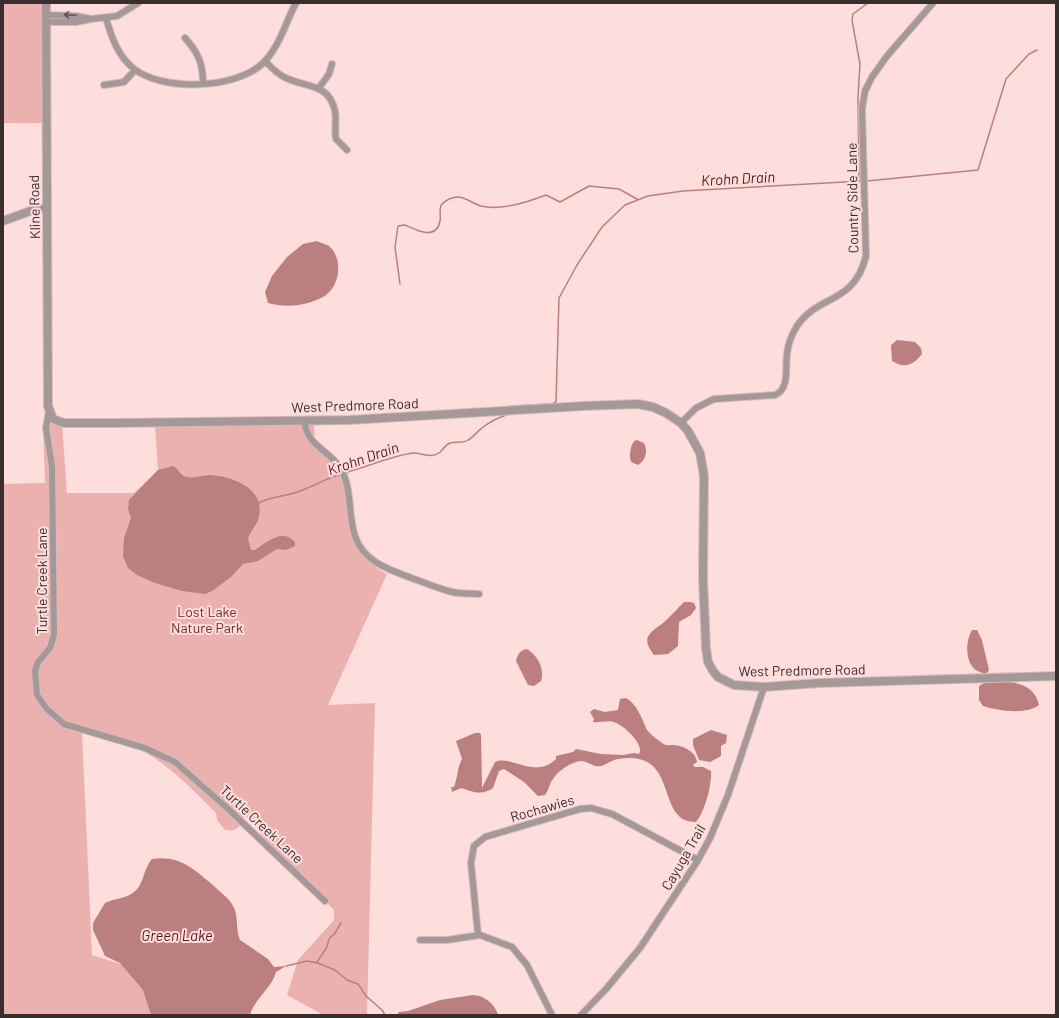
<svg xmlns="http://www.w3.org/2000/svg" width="1059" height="1018" viewBox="0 0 1059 1018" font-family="Barlow,sans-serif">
	<rect width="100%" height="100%" fill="#fededd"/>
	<!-- green -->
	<path fill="#ebb1ae" d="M3,3H45L44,123H3Z
		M314,423L315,441L345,478L352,528L362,554L378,569L387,574L328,705L375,703L367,1015H323L287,995L298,960L334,920V910L270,847L257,827L244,815C243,826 235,834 224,829L217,820L216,813C188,785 162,757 124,742C111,737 95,735 82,732L92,955L222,996L231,1015H3V484L45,483L43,424H62L67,493H134L158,470L155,426Z"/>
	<!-- water -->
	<path fill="#ba7f7e" d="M317,241C320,243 326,244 329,246C344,259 340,288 323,297C306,306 286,308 268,303L265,292L272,276L287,257L303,244Z
		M897,340L915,342L921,348L922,354C913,365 905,369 892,361L891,345Z
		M637,440L644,443C648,451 646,460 638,465L631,462C629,456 630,447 634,441Z
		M173,466C179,469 180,476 187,477C195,479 201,475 209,475C230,476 265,487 259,516C258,524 251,530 248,538L251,550H255C267,542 282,528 295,542V546L286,550L277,549L258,561L243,564L231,577L212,591L205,594L182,591L155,583L137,575L128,568L123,556L124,538L131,518L128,509L129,500L158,470Z
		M684,602H690L694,603L696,608L691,615L679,622L678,646L668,654L654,655C640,637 650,633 663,623C671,616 677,609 684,602Z
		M972,630H977L982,640L989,670L987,673C966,674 963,645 972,630Z
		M527,649C538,656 545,669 541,681L534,686L528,685L516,661C518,654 520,650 527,649Z
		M986,682C1006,681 1034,680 1039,705C1026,715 998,711 983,706L979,700V686Z
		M626,698C636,703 642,718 646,728C648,733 658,740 662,743C665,746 670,745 674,745C684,746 696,752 697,762L693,765L695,767H703L711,771C712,784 705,812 696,822C654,823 681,748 618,759C612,760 607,764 601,766C594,768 588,761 581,761C571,762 558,771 553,779C549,784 549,790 545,795L538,796L524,782L504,769L499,771L493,788C481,796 474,792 461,788L452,792L451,787H454C458,777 457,768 462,759L456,741L475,733H480L481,735L482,788L495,762C510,754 535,780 556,759V756L573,752L576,749L601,754L623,755L634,753L639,754C645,744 623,725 614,722C609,720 599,723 593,722L594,719L590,712L594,709L605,712L618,710L620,699Z
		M711,730L727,735L726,743L721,746V756L710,762L699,760L693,745V739Z
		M152,859C180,855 195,870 215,887C222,894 231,899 235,910C238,920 236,931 240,940L268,959L274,967L286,966L276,972C272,988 255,998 250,1015H151L143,990L120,963L105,956L93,930V923L105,903C114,898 126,899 134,892C144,885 143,869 152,859Z
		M473,995C484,995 495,1004 498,1015H397L399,1012L408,1011L440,1000Z"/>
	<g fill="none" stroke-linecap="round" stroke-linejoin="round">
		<!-- stream -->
		<path stroke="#ba7f7e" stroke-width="1.5" d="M867,181L978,170L1006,79L1029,54L1037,50
			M859,182L858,97L860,64L852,20L853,14L868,3
			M400,284L395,247L398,226L405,225C416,230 436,241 440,221C441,216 439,211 441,205C445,201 452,197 458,197C465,197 474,204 481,206C501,211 528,202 546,195L560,202L589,186L619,189L637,199
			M511,406L552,404L556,402L559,298L577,265L602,227L625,205L648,196L683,191L863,181
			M344,473C367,467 388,457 412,453C421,452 430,459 439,453C443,450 445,445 450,443C457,441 462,444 468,440C474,437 477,431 482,428C489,422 500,417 509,414
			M259,503C269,497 288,496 300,491C314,486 327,478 341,474
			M317,962L327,947L329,939L335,933L341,923
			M286,966L307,961L318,963L335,970L347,980L358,984L366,996L382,1010L385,1015"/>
		<!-- minor casing -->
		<g stroke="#d7bbba" stroke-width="8">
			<path id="minor" d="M46,15L76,16L91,19L76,22H46
				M106,18C111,36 118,56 133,68C162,92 235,89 262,64C280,47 285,23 296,3
				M91,19L117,16L138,3
				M185,38C198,52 203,64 203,83
				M265,61C271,67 276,73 284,77C304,88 329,82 335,111C337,120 334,130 336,139L347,150
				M104,85L124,82L135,70
				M319,88L329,74L332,64
				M49,411L46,428L52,467L54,635L50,648L38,662L35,671L37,695L47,709L64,724L145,748L175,762L226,807L325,901
				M304,421C308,449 332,450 343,473C352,492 348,516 355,536C363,563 393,571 417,580C428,584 440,589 452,592C460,594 470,593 479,594
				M681,423L696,408L714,399L775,395C790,389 785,368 787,354C788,344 792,334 797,326C818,294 854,305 866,256L862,109L865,91L872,77L887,56L933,3
				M478,935L471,863L474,846L485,837L580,809L591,808L612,814L698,860
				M420,940H447L480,935L512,947L527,965L552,1015
				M581,1015L606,989L640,948L698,860L710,838L728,795L764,687"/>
		</g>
		<!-- tertiary casing -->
		<g stroke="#d7bbba" stroke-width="10">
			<path id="tertiary" d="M46,3L48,406L53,419L64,423H117L350,420L584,406L638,404L653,407L666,413L681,423L688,431L700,453L704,476L703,578L706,648L708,662L713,671L718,677L734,685L764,687L820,683L1056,676
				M3,221L33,210L47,208"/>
		</g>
		<!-- minor -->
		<use href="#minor" stroke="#a59898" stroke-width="6"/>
		<!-- tertiary -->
		<use href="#tertiary" stroke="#a59898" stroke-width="8"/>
	</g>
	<!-- one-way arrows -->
	<defs><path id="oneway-shaft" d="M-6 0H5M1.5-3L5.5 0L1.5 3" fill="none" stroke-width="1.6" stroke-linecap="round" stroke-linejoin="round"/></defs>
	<use stroke="#5f5252" href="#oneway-shaft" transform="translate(70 15) rotate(-177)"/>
	<g text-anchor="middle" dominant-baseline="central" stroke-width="4" stroke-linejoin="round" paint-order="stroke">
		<!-- street labels -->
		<g font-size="14" fill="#392d2d" stroke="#fededd">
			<text transform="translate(852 198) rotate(-91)">Country Side Lane</text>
			<text transform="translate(34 207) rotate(-91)">Kline Road</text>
			<text transform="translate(355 405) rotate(-2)">West Predmore Road</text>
			<text transform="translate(41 581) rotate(-90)">Turtle Creek Lane</text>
			<text transform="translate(802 670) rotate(-1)">West Predmore Road</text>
			<text transform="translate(542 808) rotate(-16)">Rochawies</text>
			<text transform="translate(262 824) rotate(43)">Turtle Creek Lane</text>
			<text transform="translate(683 857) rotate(-60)">Cayuga Trail</text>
		</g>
		<!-- park labels -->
		<g font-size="14" fill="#72292c" stroke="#fededd">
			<text x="207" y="611">Lost Lake<tspan x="207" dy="16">Nature Park</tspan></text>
		</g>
		<!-- water labels -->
		<g font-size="15" font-style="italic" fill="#5c141a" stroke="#fededd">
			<text transform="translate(738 178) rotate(-3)">Krohn Drain</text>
			<text transform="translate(363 458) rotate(-19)">Krohn Drain</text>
			<text x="177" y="935">Green Lake</text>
		</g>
	</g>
	<!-- border -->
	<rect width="1059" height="1018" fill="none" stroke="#392d2d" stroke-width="8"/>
</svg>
